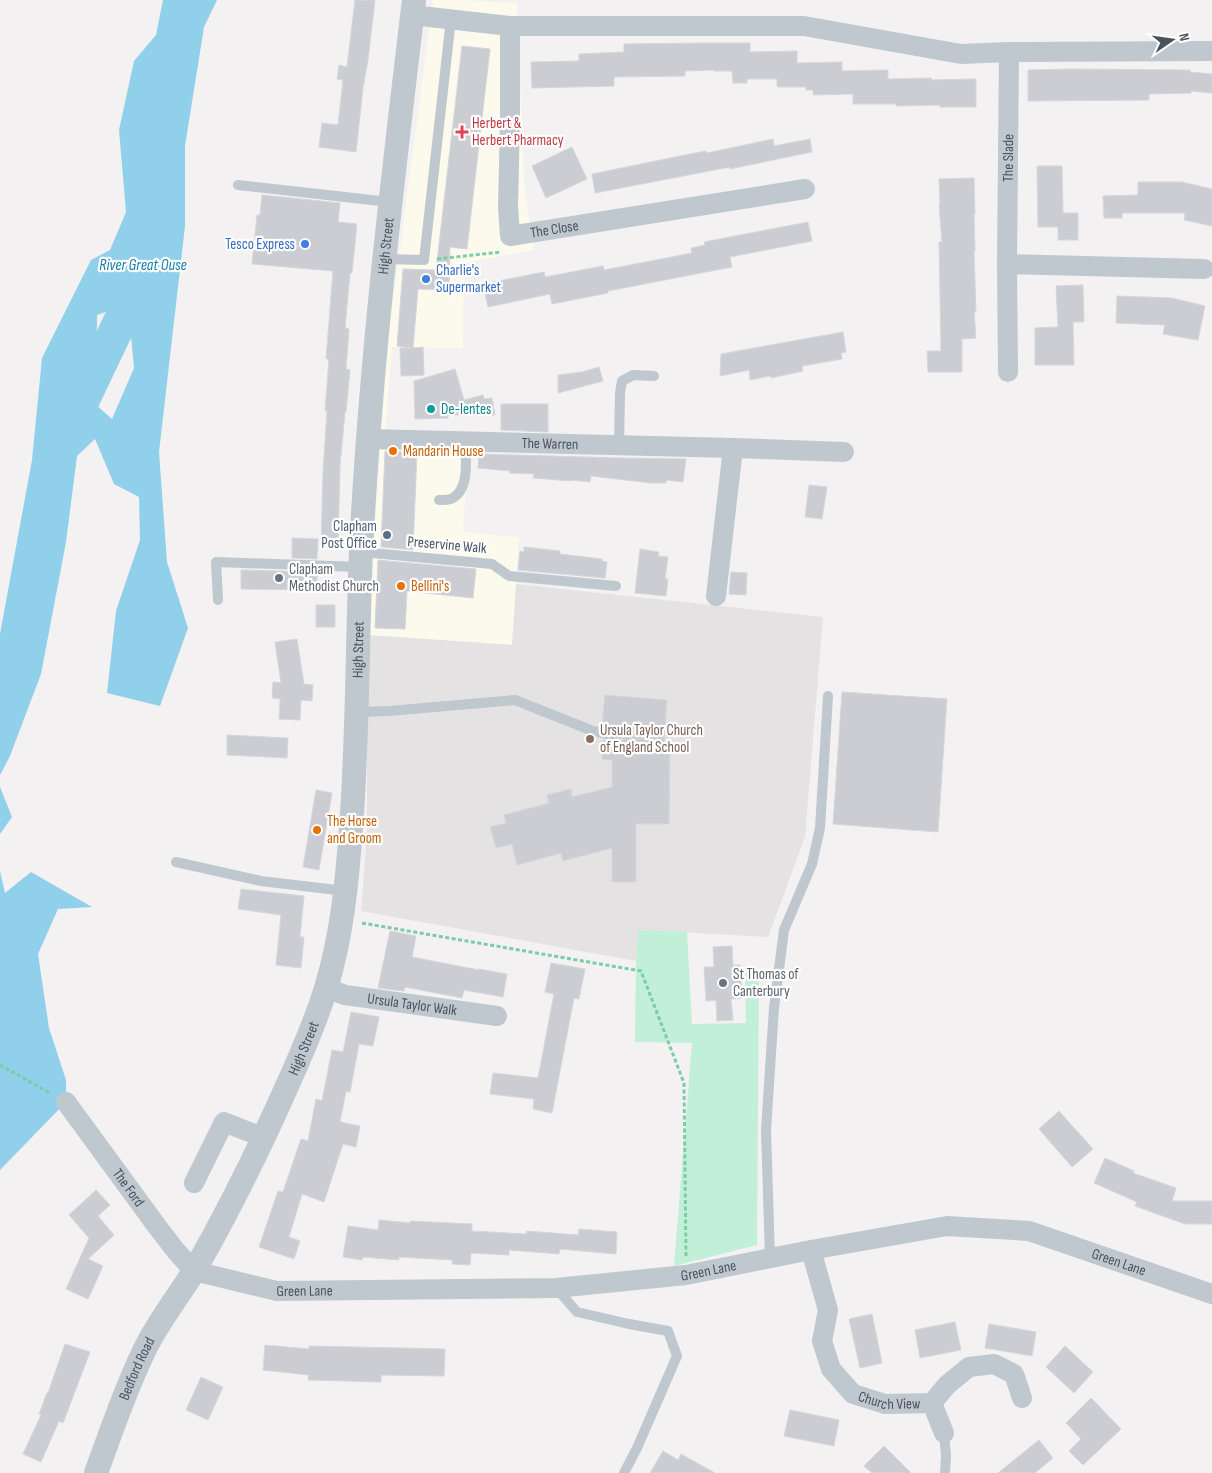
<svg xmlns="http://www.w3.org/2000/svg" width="1212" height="1473" viewBox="0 0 1212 1473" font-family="'Sofia Sans Condensed',sans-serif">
	<rect width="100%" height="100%" fill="#f3f1f1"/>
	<!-- commercial -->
	<path fill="#fcf9ed" d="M433,0H465L517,3L524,180L534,250L464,263L463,348L392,347L385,436L469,439L463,532L519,537L512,645L367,635L388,339Z"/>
	<!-- education -->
	<path fill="#e4e2e3" d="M516,584L823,617L805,837L768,937L638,930L636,961L361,911L367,833V635L512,645Z"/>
	<!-- green -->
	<path fill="#c2efd7" d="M638,930L687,932L692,1024L746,1023L745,970H759L757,1245L674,1266L692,1043L635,1042L636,961Z"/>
	<!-- water -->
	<path fill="#90d0ea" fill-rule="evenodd" d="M163,0H217L204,27L185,146V226L159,452L167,562L188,628L160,706L107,693L116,611L140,540L139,497L114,484L95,439L77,456L66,542L41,674L10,756L0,775V634L32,460L42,358L91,260L110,250L126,212L119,130L134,61L156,35ZM128,304L134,368L112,419L96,405L97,315Z
		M0,787L12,817L0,834Z
		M0,871L5,893L31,872L92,907L58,909L38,954L49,1028L66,1080V1102L0,1170Z"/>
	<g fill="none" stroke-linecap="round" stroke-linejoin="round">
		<!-- river -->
		<path stroke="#90d0ea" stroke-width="34" d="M77,412L148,263"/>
	</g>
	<!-- building -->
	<path fill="#cbcdd3" stroke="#d5d7dc" d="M355,0H375L368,60L363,88L356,152L319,147L322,123L338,125L343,80L337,79L339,65L347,67Z
		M704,43H750V52L797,51V63L842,62V71L888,70V79L931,78L932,80L976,79V107H940V105L896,106V104H853V94L813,95V90H806V87H777V79H747V83H733L732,71H714V70L685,71V76L614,77V86L532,88L531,62L579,61V54L624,52V44Z
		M462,46L490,49L467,249L450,247L449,290L418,289L413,348L423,347L424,375L401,376L400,348H411L397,346L403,269L436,270Z
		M1072,69L1190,70V72L1212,74V93L1191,91V93L1149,94V100L1028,101V70Z
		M773,139L774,146L810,139L812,152L730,169V167L595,193L592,174L690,154L706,151L707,153Z
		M572,147L587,179L546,198L532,166Z
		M1037,166H1062L1063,213H1078V240H1058V227H1038Z
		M974,178L975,214H974L975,251H974L976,312H974L976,338L962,339V372H928L927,351H941L939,242H942L939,205H940L939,179Z
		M1138,182H1182L1212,189V226L1184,220L1185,213H1122V218H1104L1103,196L1138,195Z
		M262,195L340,203L338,222L357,224L352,273H350L345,328L349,329L346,369L350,370L346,412H345L340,466L338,544L321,547L323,472L327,411H325L329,359H326L333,271L252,264L257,215H260Z
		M808,222L812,241L730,257L732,267L608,291V293L552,304L550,294L488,307L483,284L544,272L545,277L603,266L604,270L692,253L691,248L705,245L704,242Z
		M1083,285L1084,322H1073L1074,365H1035V328L1058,327L1056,286Z
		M1117,296L1172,298L1205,306L1198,340L1163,334L1165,325L1116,323Z
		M843,332L846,352L841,353L842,359L802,366L803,371L771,378V376L750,380L749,370L720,376L721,354Z
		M599,367L603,381L558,393V375L582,372Z
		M455,369L464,400L483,395L484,399L492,398L495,415H448V418L415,419L414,381Z
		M501,404H548V432L501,430Z
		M385,451L417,452L413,550L381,547Z
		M479,454L620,458L686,459L683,482L666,480V483H651L591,476L590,482L571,480V481L533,478L534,474L509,473L510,471L478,468Z
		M809,485L827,487L822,519L805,517Z
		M292,538L318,539L317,559L292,558Z
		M524,547L560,551V554L602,559V561L607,562L605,578L518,570L520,551L524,552Z
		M640,549L659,552L658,556L668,557L665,579H668L666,596L635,593Z
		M378,560L476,569L473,598L407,591L405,629L375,628Z
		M241,570L317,572V590L241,589Z
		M731,572L747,573L746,595L729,594Z
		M316,605H335V627H316Z
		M297,639L304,684L313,685L312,701L301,700L300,720L279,719L280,699L272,698L273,682L281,683L275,642Z
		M842,692L947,699L938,832L833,824Z
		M605,695L667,700L664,745H670L669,824H636V882H612V848L563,861L561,853L517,865L512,844L496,848L490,827L506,823L504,815L549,803L547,795L571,789L572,797L612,787V760L602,759V740L619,743L622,740L624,734L619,729L602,726Z
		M227,735L288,738L287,758L227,755Z
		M316,790L332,793L319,870L303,867Z
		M241,889L304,896L300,937H304L301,968L276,965L281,915L238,909Z
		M390,931L416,936L412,957L479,970V969L507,974L503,997L464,990L462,998L405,987L404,991L378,988Z
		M732,946L733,965H740L742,998L731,999L733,1020L717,1021L716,1000L706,1001L704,967H714L713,947Z
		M551,963L585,969L579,999L574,998L552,1113L533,1109L534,1099L490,1094L493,1073L538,1078L554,994L545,992Z
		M351,1012L379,1017L373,1046L359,1044L350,1092L346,1091L340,1122L360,1126L356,1147L343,1144L324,1202L302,1194L289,1237L300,1241L294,1259L259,1247L278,1191L283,1192L301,1139L308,1141L316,1099L322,1101L332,1050L343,1052Z
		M1059,1111L1093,1149L1072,1167L1039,1129Z
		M1105,1158L1134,1171L1133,1173L1176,1188L1172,1201H1212V1224H1185L1135,1206L1137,1202L1094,1183Z
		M96,1190L110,1205L98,1216L114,1235L88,1259L103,1266L88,1299L66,1289L89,1238L69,1215Z
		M379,1220L410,1223V1221L472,1224V1231L526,1234L527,1231L578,1235L579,1229L617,1232L616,1254L560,1249L559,1254L509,1250V1255L471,1253L470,1265L452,1264L453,1260L399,1257V1260L363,1257L362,1260L343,1257L348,1226L378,1230Z
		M872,1314L882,1363L860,1368L849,1319Z
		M955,1322L961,1350L920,1358L915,1330Z
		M989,1324L1036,1332L1032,1356L985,1348Z
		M65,1344L90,1352L63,1423L59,1421L41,1462L23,1454L41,1415L39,1414L47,1393H48Z
		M265,1345L309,1349V1346L445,1349L444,1376L381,1375V1382L308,1380L309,1375L263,1370Z
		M1065,1346L1093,1372L1074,1393L1046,1367Z
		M201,1377L223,1387L208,1420L186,1410Z
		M1091,1398L1121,1429L1083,1465L1069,1451L1081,1439L1066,1423Z
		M790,1410L839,1420L834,1446L784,1436Z
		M1039,1440L1053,1458L1035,1473H998Z
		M884,1446L911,1473H872L864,1466Z
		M663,1451L678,1460L681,1454L715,1473H650Z"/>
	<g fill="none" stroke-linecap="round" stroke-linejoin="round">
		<!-- path -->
		<path stroke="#7accaa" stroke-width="3" stroke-dasharray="4 2.5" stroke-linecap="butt" d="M437,259L501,252
			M362,923L641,971L684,1083L686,1256
			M0,1065L50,1093"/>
		<!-- service -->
		<path stroke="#bfc7cf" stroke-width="10" d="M238,185L389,202
			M383,259L424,260L451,19
			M619,445L620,393L622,381L633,375L654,376
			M439,500C442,500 448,500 451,499C470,491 466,458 465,442
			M361,552L492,564L509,576L616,586
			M218,600L216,562L361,567
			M357,712L389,711L515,700L593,731L617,736
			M176,862L261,881L345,891
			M770,1258L766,1130L774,1008L784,930L812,864L820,828L828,696
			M556,1288L577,1312L629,1324L668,1331L677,1356L637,1448L624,1473
			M944,1433L946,1456L945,1473"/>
		<!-- minor -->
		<g stroke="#bfc7cf" stroke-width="20">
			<path d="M412,15L510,26H804L961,54L1009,52L1212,51"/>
			<path id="s1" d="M510,26V120L508,206L510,236L805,189"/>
			<path id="s2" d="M1007,264L1009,52"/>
			<path d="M1008,372L1007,264L1204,269"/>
			<path id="s3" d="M368,439L733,448L844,452"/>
			<path d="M716,596L733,448"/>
			<path id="s4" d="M326,988L345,995L497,1016"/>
			<path id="s5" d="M66,1102L156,1225L176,1251L194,1271L277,1291L556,1288L686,1275L811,1250L947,1226L1029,1231L1212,1294"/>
			<path d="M194,1183L224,1122L264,1138"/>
			<path id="s6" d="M811,1250L828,1310L822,1341L831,1369L853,1394L885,1404L932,1403"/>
			<path d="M932,1403L947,1385L969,1367L994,1364L1014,1374L1022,1398"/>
			<path d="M932,1403L944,1433"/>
		</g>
		<!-- tertiary -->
		<path stroke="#bfc7cf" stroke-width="24" id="s7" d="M96,1473C111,1432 125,1390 144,1351C158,1321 180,1295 197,1266C229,1210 257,1153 283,1095C299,1060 315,1024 326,988C342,936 347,882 351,828C358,736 357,644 361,551C370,367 392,184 414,0"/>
	</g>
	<!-- markers -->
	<path fill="#e0444e" stroke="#fff" stroke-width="2" d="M459.5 124.5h5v5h5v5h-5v5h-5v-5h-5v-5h5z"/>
	<g fill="#3f7fe0" stroke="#fff" stroke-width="2">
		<circle cx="305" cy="244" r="5"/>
		<circle cx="426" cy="279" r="5"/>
	</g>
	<circle fill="#0f9aa8" stroke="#fff" stroke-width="2" cx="431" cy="409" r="5"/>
	<g fill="#e8710a" stroke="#fff" stroke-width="2">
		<circle cx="393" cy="451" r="5"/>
		<circle cx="401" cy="586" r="5"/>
		<circle cx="317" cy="830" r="5"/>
	</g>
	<circle fill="#5c6f8a" stroke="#fff" stroke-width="2" cx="387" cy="535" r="5"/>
	<g fill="#6b7280" stroke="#fff" stroke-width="2">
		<circle cx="279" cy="578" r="5"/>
		<circle cx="723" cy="983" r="5"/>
	</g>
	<circle fill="#8d6e63" stroke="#fff" stroke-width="2" cx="590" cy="739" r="5"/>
	<g text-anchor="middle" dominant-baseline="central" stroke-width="4.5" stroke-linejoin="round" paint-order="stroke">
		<!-- health labels -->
		<g font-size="15" fill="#be3a42" stroke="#fff" text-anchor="start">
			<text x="472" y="123">Herbert &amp;<tspan x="472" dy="17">Herbert Pharmacy</tspan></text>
		</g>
		<!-- street labels -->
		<g font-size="15" fill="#49535e" stroke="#fff">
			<text stroke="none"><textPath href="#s2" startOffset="106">The Slade</textPath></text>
			<text stroke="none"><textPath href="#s1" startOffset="255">The Close</textPath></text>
			<text stroke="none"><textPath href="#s7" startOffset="1284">High Street</textPath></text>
			<text stroke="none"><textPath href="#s3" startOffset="182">The Warren</textPath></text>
			<text transform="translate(447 545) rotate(5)">Preservine Walk</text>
			<text stroke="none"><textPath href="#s7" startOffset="879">High Street</textPath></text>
			<text stroke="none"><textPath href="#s4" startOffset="88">Ursula Taylor Walk</textPath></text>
			<text stroke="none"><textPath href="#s7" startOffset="474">High Street</textPath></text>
			<text stroke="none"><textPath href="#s5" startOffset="106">The Ford</textPath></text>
			<text stroke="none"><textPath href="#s5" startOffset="1150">Green Lane</textPath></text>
			<text stroke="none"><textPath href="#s5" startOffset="730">Green Lane</textPath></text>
			<text stroke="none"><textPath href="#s5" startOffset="325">Green Lane</textPath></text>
			<text stroke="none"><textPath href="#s7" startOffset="112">Bedford Road</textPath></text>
			<text stroke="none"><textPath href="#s6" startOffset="194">Church View</textPath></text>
		</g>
		<!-- shop labels -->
		<g font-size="15" fill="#366cbe" stroke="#fff" text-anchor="end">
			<text x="295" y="244">Tesco Express</text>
			<text x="436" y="270" text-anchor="start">Charlie's<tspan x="436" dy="17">Supermarket</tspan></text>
		</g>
		<!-- culture labels -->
		<g font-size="15" fill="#0d838f" stroke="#fff" text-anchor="start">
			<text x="441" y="409">De-Ientes</text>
		</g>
		<!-- food labels -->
		<g font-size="15" fill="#c56008" stroke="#fff" text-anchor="start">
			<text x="403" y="451">Mandarin House</text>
			<text x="411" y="586">Bellini's</text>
			<text x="327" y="821">The Horse<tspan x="327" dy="17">and Groom</tspan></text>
		</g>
		<!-- service labels -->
		<g font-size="15" fill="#4e5e75" stroke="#fff" text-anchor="end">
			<text x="377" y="526">Clapham<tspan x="377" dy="17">Post Office</tspan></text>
		</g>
		<!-- worship labels -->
		<g font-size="15" fill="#5b616d" stroke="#fff" text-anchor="start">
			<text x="289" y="569">Clapham<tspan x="289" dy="17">Methodist Church</tspan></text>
			<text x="733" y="974">St Thomas of<tspan x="733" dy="17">Canterbury</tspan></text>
		</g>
		<!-- education labels -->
		<g font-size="15" fill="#785e54" stroke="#fff" text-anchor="start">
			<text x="600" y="730">Ursula Taylor Church<tspan x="600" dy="17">of England School</tspan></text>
		</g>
		<!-- water labels -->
		<g font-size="16" font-style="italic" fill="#107eaa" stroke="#fff">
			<text x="143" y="265">River Great Ouse</text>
		</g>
	</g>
	<!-- north arrow -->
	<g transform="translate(1172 40) rotate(77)" stroke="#ffffff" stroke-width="4" paint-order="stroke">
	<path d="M0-4L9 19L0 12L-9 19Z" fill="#49535e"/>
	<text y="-8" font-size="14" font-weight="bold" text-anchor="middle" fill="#49535e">N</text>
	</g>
</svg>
